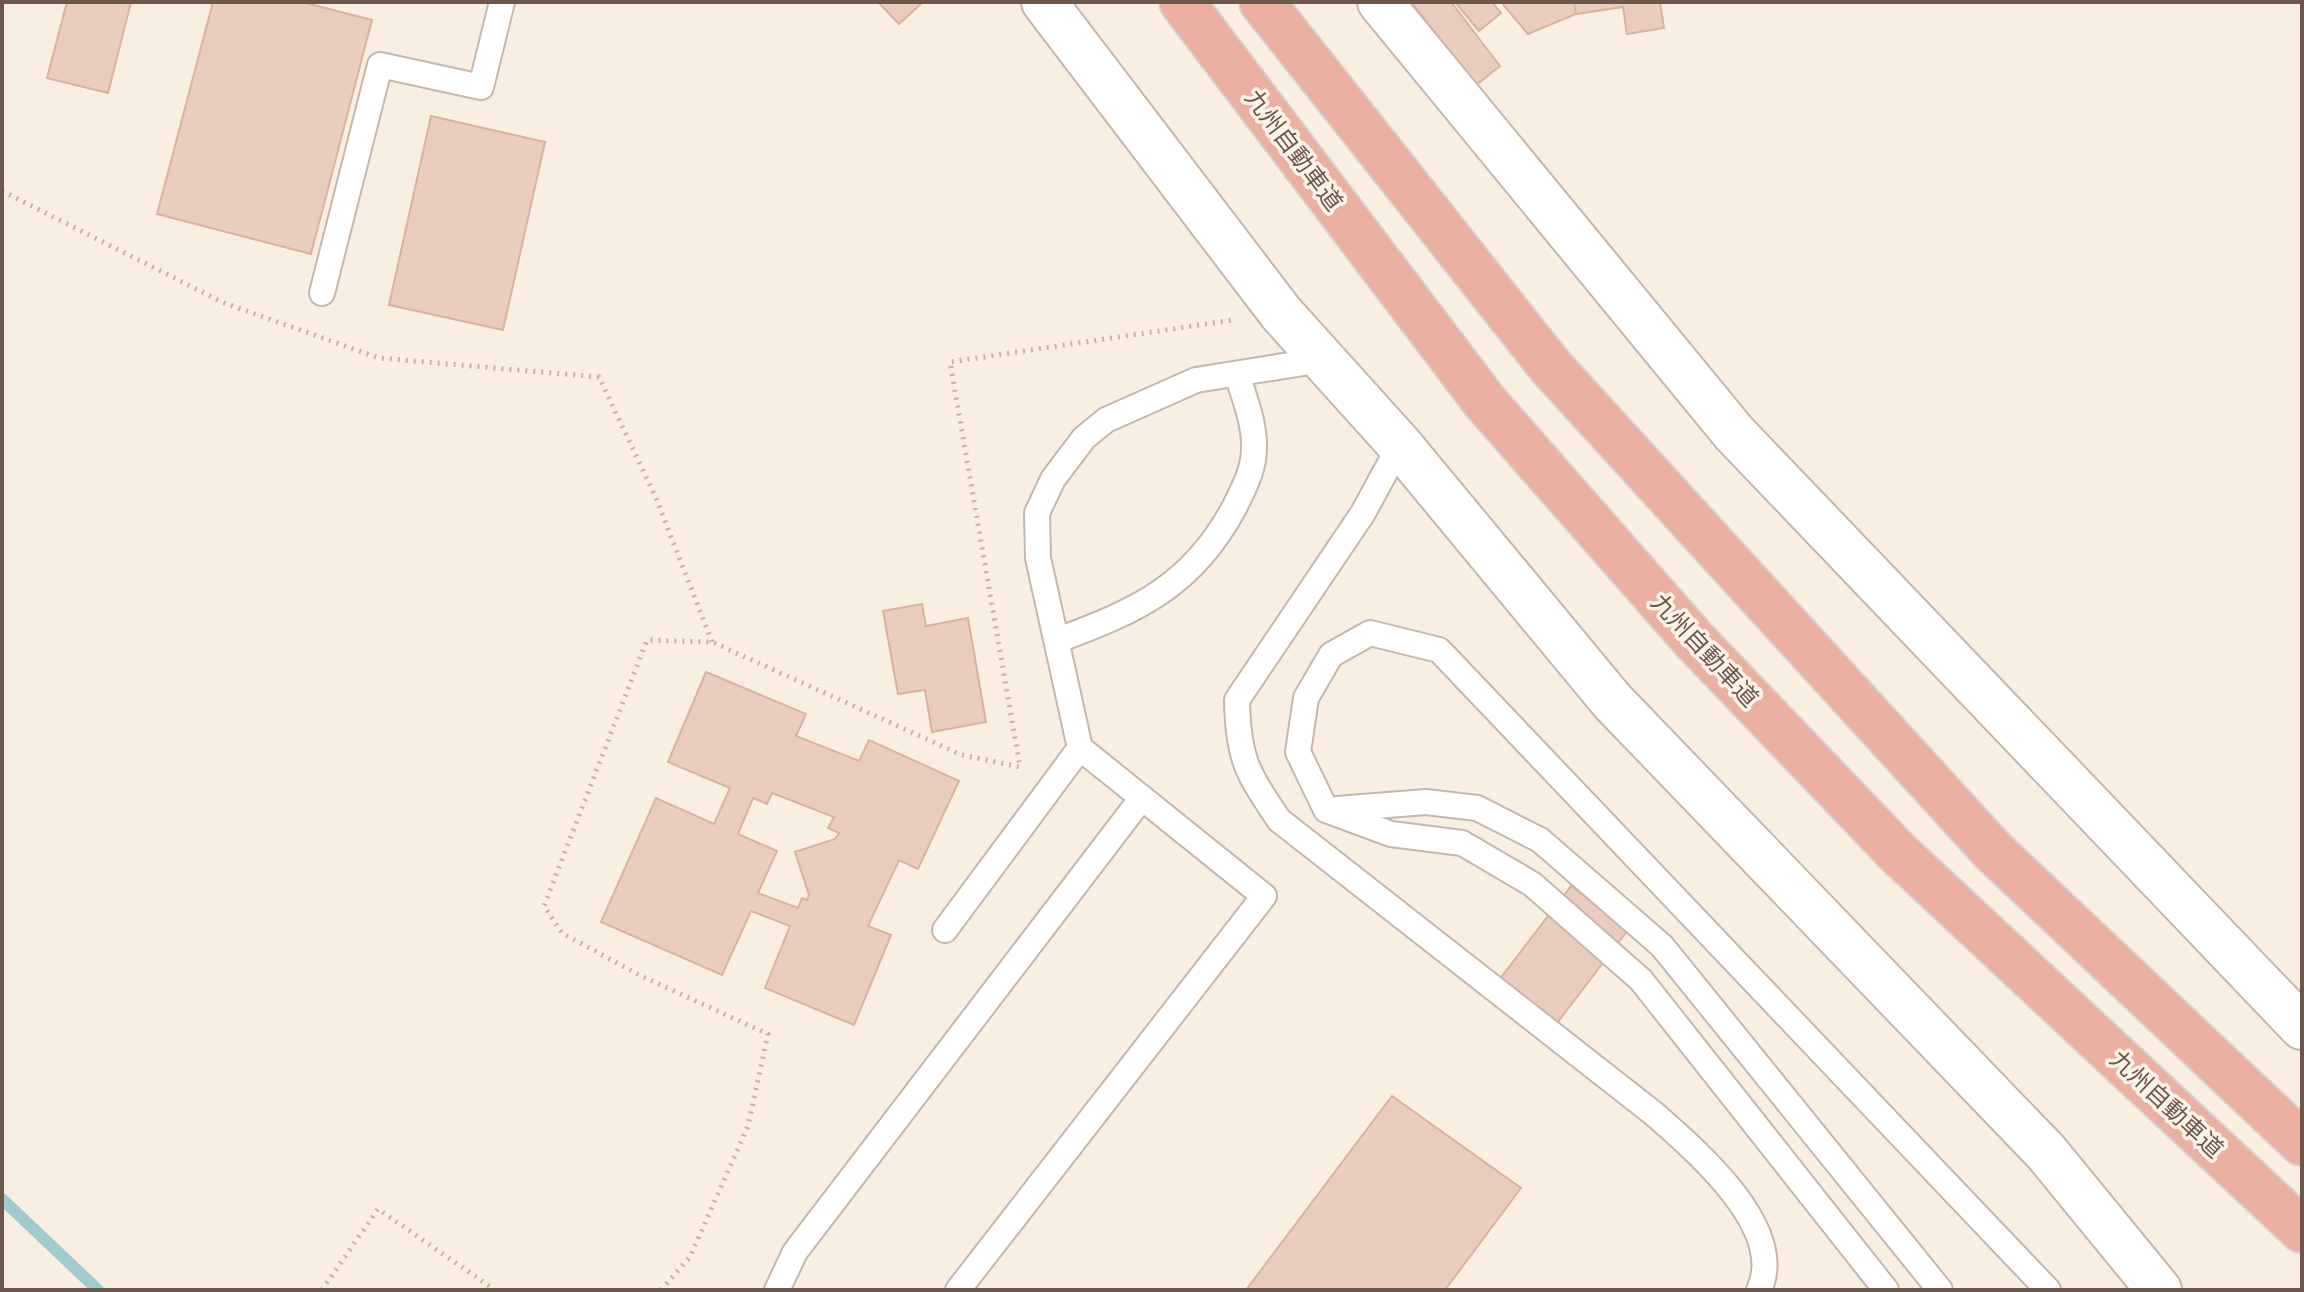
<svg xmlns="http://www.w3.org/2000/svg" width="2304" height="1292" viewBox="0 0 2304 1292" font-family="Inter,'Noto Sans JP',sans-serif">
	<rect width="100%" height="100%" fill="#f8efe2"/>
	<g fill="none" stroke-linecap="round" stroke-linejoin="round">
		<!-- stream -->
		<path stroke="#a2cbcf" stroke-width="12" d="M2,1199L98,1290"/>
	</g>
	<!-- building -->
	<path fill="#eacdbe" stroke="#dab3a0" stroke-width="2" fill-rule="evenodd" d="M67,2H131L108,93L47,78Z
		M213,2H302L372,20L311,254L157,214Z
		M878,2H923L899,24Z
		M1411,2H1451L1500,66L1476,85Z
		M1455,2H1492L1501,13L1479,31Z
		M1501,2H1574L1576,14L1528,34Z
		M1574,2H1660L1664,28L1627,34L1623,7L1576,14Z
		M431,116L545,142L503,330L389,305Z
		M922,604L926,626L968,618L986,722L932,732L925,690L898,694L883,611Z
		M706,672L806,714L796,736L859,761L869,740L959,781L918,869L899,860L868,926L891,935L854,1025L765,988L790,926L751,911L722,975L601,922L656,798L714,824L730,788L668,762ZM772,793L834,817L828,828L839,833L835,839L795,852L809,895L807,900L802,898L798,908L758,893L777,851L738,834L753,798L767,804Z
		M1571,886L1628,930L1557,1023L1499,980Z
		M1392,1096L1521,1188L1445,1290H1246Z"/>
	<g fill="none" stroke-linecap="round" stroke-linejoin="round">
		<!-- service casing -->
		<g stroke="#c7b6ab" stroke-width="28">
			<path id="service" d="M322,293L380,65L481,87L502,2
				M1400,445L1363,513L1237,700C1238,759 1247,772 1279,820L1653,1113C1695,1150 1788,1228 1759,1290
				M1058,640C1137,611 1192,586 1234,508C1244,488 1255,468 1254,445C1254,421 1244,397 1237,374
				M1337,809L1426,802L1477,808L1540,840L1662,946L1940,1290
				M945,930L1080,748
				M777,1290L795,1252L1141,799
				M958,1290L1264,896L1080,748L1038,558L1037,513L1053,479L1084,438L1106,420L1196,380L1322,360
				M1886,1290L1641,980L1532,884L1462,843L1391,834L1326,810L1298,752L1306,698L1331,655L1370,633L1439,650L2048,1290"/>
		</g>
		<!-- minor casing -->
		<g stroke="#c7b6ab" stroke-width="48">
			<path id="minor" d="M1380,2L1734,433L2302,1027"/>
		</g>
		<!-- tertiary casing -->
		<g stroke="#c7b6ab" stroke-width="48">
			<path id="tertiary" d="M1044,2L1281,313L1400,445L1612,701L2046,1152L2159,1290"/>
		</g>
		<!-- motorway casing -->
		<g stroke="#d6d0cd" stroke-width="48">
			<path id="motorway" d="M1182,2L1485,402L1694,640L1898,853L2302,1230
				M1262,2L1550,366L1993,851L2302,1143"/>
		</g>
		<!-- path -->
		<path stroke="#ceb0a2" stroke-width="5" stroke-dasharray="2 6" stroke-linecap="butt" d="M2,191L224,303L379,358L599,377L656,498L712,642
			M322,1290L378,1209L495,1290
			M661,1290L690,1257L748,1126L768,1034L639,975L562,933L544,906L647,640L712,642L962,755L1020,767L950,362L1233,320"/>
		<!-- service -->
		<use href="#service" stroke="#fff" stroke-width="24"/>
		<!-- minor -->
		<use href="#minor" stroke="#fff" stroke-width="44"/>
		<!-- tertiary -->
		<use href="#tertiary" stroke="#fff" stroke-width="44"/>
		<!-- motorway -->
		<use href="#motorway" stroke="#ebb0a1" stroke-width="44"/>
	</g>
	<g text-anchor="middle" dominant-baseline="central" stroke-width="7" stroke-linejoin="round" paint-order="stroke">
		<!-- street labels -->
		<g font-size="24" fill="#6d564c" stroke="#fcf3e8">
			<text transform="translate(1294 150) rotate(53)">九州自動車道</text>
			<text transform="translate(1705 650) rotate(47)">九州自動車道</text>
			<text transform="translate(2167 1104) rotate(43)">九州自動車道</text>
		</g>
	</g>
	<!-- border -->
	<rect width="2304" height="1292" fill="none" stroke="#6d564c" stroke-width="8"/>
</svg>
